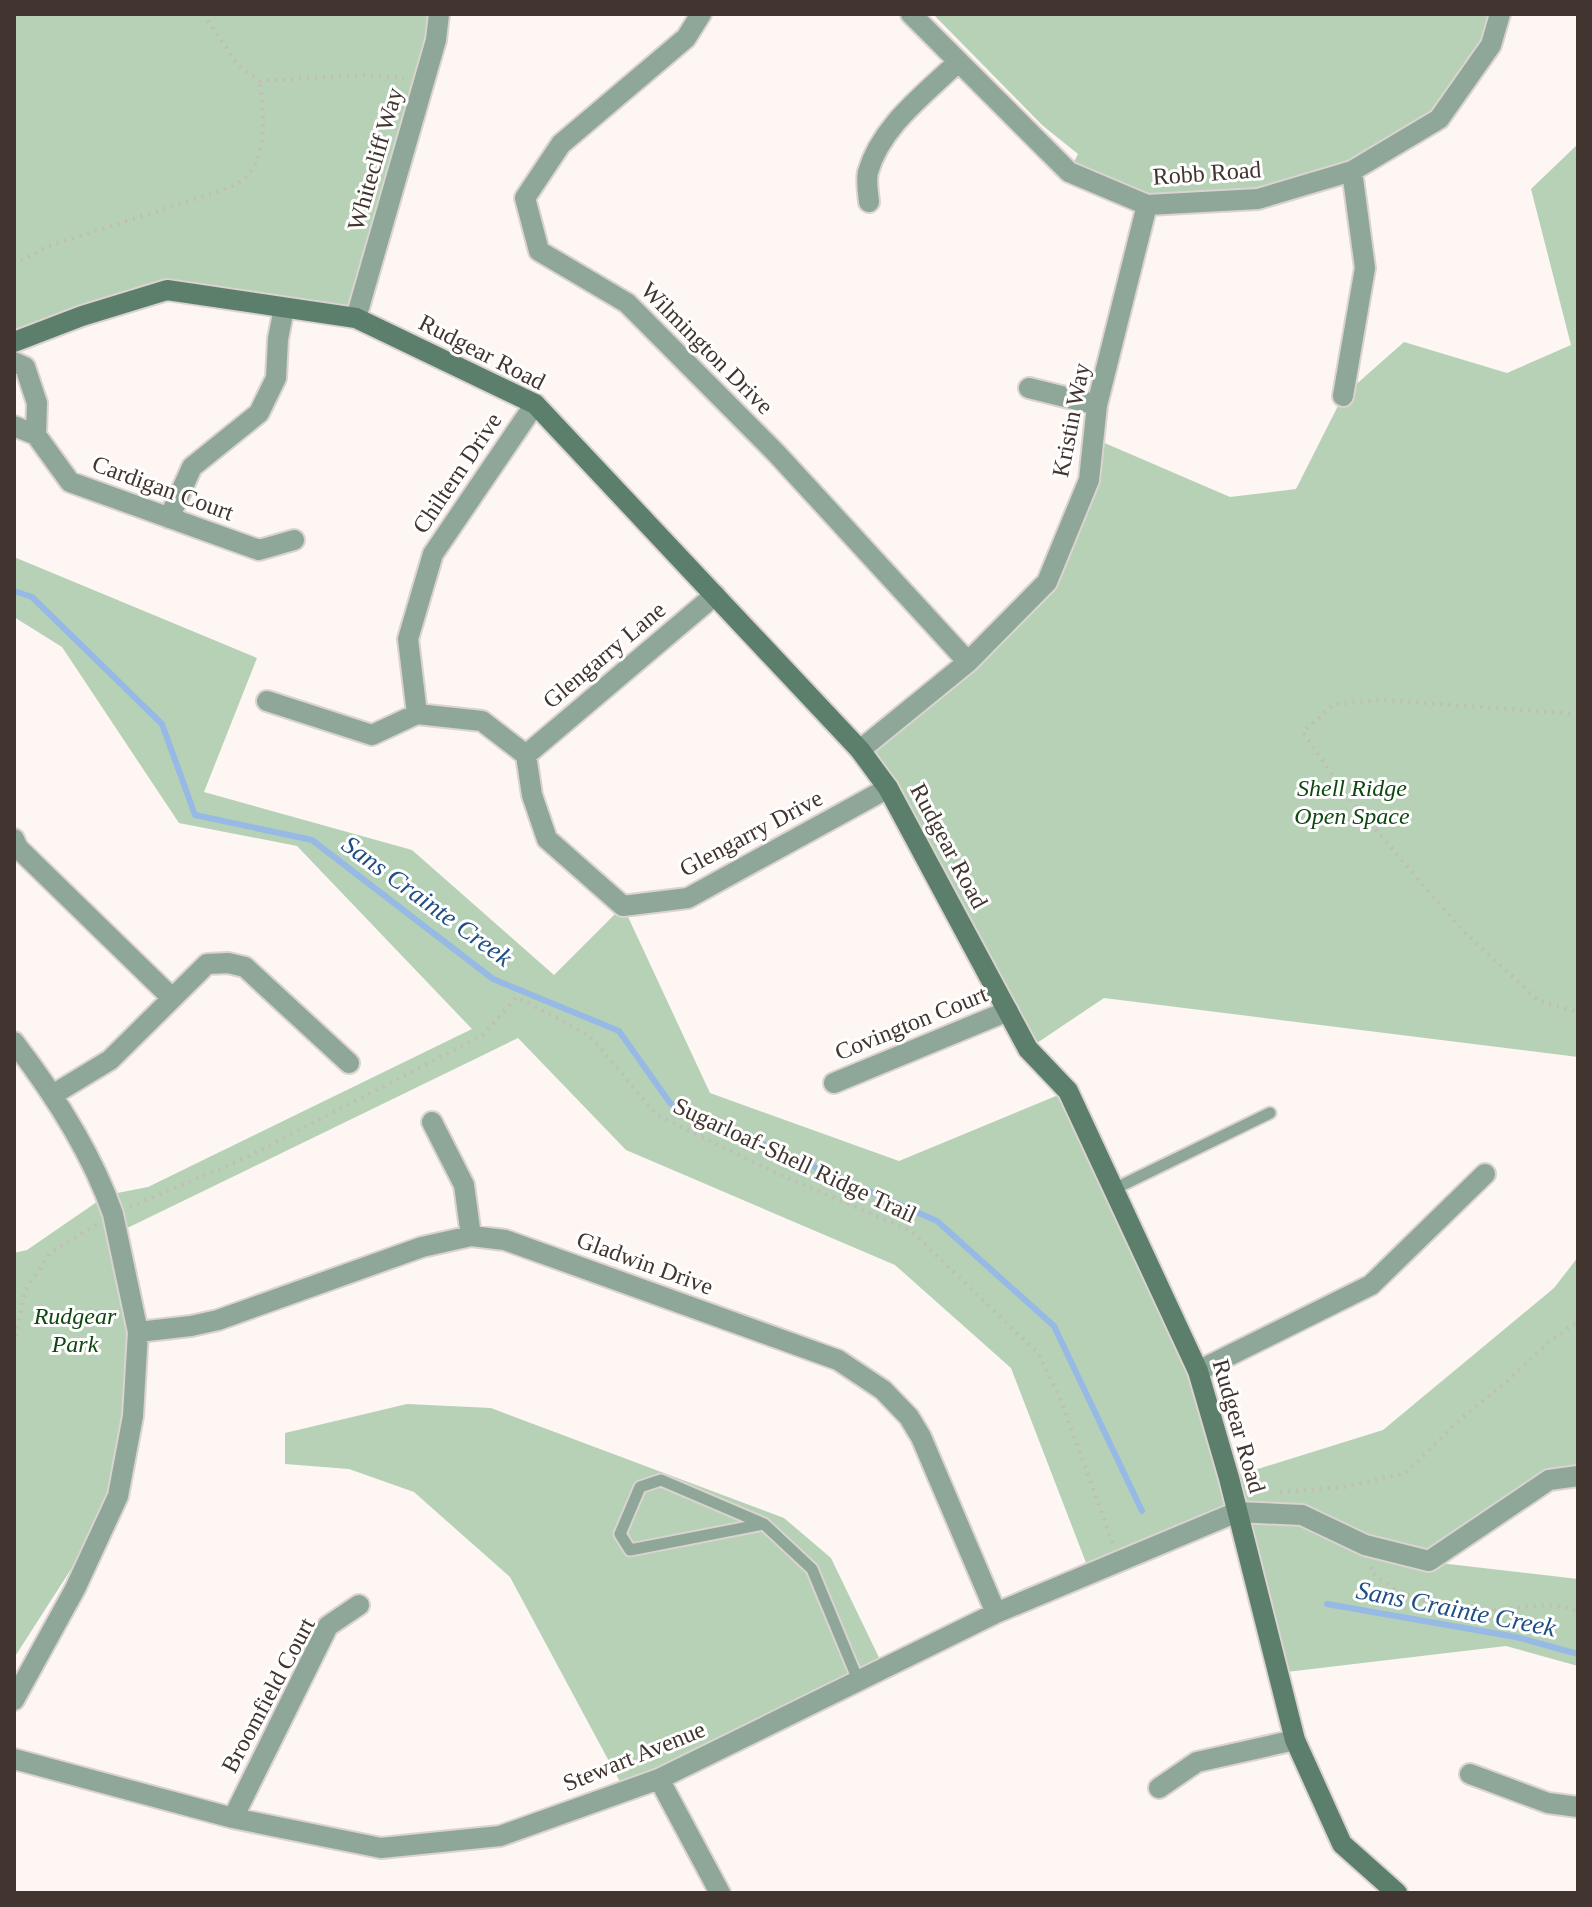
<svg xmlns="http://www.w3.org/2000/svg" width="1592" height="1907" viewBox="0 0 1592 1907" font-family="Georgia,serif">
	<rect width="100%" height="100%" fill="#fdf6f3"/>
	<!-- green -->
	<path fill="#b6d1b5" d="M14,14H439L356,318L167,290L14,342Z
		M933,14H1500L1439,119L1352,171L1258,199L1147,205L1069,172L1078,154L1042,125Z
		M1578,144V1057L1104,998L1028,1049L860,750L1047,582L1093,438L1230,497L1296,489L1343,396L1404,342L1507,373L1571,345L1531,189Z
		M14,557L257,658L204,792L412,850L554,975L623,906L710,1093L899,1161L1068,1091L1198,1371L1229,1478L1383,1430L1554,1288L1578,1257V1476L1549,1480L1431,1562L1578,1579V1666L1506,1646L1278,1673L1237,1512L1090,1573L1011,1368L895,1265L626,1150L518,1038L117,1233L138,1332L118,1496L14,1658V1253L27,1250L107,1195L148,1187L472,1029L297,846L179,823L62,647L14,617Z
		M407,1404L491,1408L784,1518L831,1558L884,1668L625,1791L510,1577L414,1492L349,1469L285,1464V1433Z"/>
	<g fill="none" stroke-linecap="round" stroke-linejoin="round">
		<!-- stream -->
		<path stroke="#96b9e6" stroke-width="6" d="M14,591L32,597L162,724L195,815L312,840L493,979L619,1031L670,1103L937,1221L1054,1326L1142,1511
			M1327,1604L1516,1637L1578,1654"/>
		<!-- lane casing -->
		<g stroke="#dbd3d0" stroke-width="15">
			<path id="lane" d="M1114,1189L1270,1113
				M764,1524L630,1550L620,1534L640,1487L661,1480L764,1524L812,1569L858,1680"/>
		</g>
		<!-- street casing -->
		<g stroke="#dbd3d0" stroke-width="24">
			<path id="street" d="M701,14L686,38L561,144L525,198L539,251L627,303L777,454L968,662
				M911,14L1069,172L1147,205L1258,199L1352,171L1439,119L1491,45L1500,14
				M869,202C868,193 866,181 868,172C881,126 925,94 958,62
				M356,318L436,40L439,14
				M14,362L25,367L37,403L36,435
				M1029,388L1097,405
				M1343,396L1365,268L1352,171
				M14,426L36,435L70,482L259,550L294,540
				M169,518L192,467L259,413L276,378L278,339L284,308
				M267,701L372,735L417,714L482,721L526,755L532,795L547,839L623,906L688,898L888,788
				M417,714L408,639L433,554L535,404
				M860,750L968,662L1047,582L1089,480L1097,405L1147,205
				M526,755L715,595
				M14,839L18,848L171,997
				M14,1042C54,1094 91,1151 113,1214L138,1332L133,1416L118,1496L75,1589L14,1700
				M834,1083L1008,1011
				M54,1094L110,1060L207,964L228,963L245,967L349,1063
				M432,1122L464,1185L471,1236
				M138,1332L191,1326L218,1320L422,1247L471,1236L505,1240L838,1360L883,1390L909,1417L921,1437L996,1613
				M1198,1371L1371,1285L1485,1174
				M14,1759L233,1818L381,1848L500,1836L659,1779L996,1613L1237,1512L1302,1515L1365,1545L1429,1561L1549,1480L1578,1476
				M1470,1774L1548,1803L1578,1807
				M659,1779L720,1893
				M1159,1788L1197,1762L1295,1740
				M233,1818L328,1626L359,1605"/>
		</g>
		<!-- secondary casing -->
		<g stroke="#dbd3d0" stroke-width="24">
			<path id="secondary" d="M14,342L82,316L167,290L356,318L535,404L860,750L888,788L1028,1049L1068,1091L1198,1371L1229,1478L1295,1740L1342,1844L1397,1893"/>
		</g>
		<!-- path -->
		<path stroke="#c4bbb7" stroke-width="4" stroke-dasharray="2 6" stroke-linecap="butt" d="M203,14L238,65L260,81L364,75L404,78
			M14,265L46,247L217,192C225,189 234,186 240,182C271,160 263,112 260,81
			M1578,714L1383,700L1334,704L1303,732L1346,795L1461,929L1539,1001L1578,1012
			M130,1207L245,1158L483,1035L517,997L590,1036L657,1115L774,1172L911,1231L1038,1353L1060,1398L1113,1544
			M14,1344L25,1291L50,1253L97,1224
			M1280,1492L1344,1487L1406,1473L1455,1424L1507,1381L1549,1342L1578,1321
			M1371,1567L1372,1573C1382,1580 1393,1590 1404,1593C1427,1602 1466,1610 1491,1610C1514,1610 1559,1598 1578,1613"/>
		<!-- lane -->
		<use href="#lane" stroke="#8fa798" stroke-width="11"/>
		<!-- street -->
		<use href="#street" stroke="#8fa798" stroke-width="20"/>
		<!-- secondary -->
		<use href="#secondary" stroke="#5c7f6b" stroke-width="20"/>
	</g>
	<g text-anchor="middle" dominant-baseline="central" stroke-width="6" stroke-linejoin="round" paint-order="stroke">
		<!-- street labels -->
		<g font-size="24" fill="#42342e" stroke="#fff">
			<text transform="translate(375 159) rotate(-74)">Whitecliff Way</text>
			<text transform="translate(1207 173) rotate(-4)">Robb Road</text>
			<text transform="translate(707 348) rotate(45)">Wilmington Drive</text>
			<text transform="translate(482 352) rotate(27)">Rudgear Road</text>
			<text transform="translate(1071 420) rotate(-79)">Kristin Way</text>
			<text transform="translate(457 473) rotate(-56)">Chiltern Drive</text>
			<text transform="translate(163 488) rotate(20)">Cardigan Court</text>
			<text transform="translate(604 655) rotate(-40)">Glengarry Lane</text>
			<text transform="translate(751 833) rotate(-28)">Glengarry Drive</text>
			<text transform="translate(949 846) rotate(62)">Rudgear Road</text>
			<text transform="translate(911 1023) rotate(-22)">Covington Court</text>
			<text transform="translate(795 1160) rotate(25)">Sugarloaf-Shell Ridge Trail</text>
			<text transform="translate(645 1263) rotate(20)">Gladwin Drive</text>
			<text transform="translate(1239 1426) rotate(74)">Rudgear Road</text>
			<text transform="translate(268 1695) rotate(-62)">Broomfield Court</text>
			<text transform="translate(634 1756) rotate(-22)">Stewart Avenue</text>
		</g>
		<!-- park labels -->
		<g font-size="24" font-style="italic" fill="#0e4810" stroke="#fff">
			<text x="1352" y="788">Shell Ridge<tspan x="1352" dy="28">Open Space</tspan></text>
			<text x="75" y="1316">Rudgear<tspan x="75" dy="28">Park</tspan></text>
		</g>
		<!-- water labels -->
		<g font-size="26" font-style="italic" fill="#1f4e85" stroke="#fff">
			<text transform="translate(427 901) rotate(36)">Sans Crainte Creek</text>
			<text transform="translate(1456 1609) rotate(11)">Sans Crainte Creek</text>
		</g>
	</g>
	<!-- border -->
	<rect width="1592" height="1907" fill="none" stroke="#42342e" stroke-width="32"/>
</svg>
